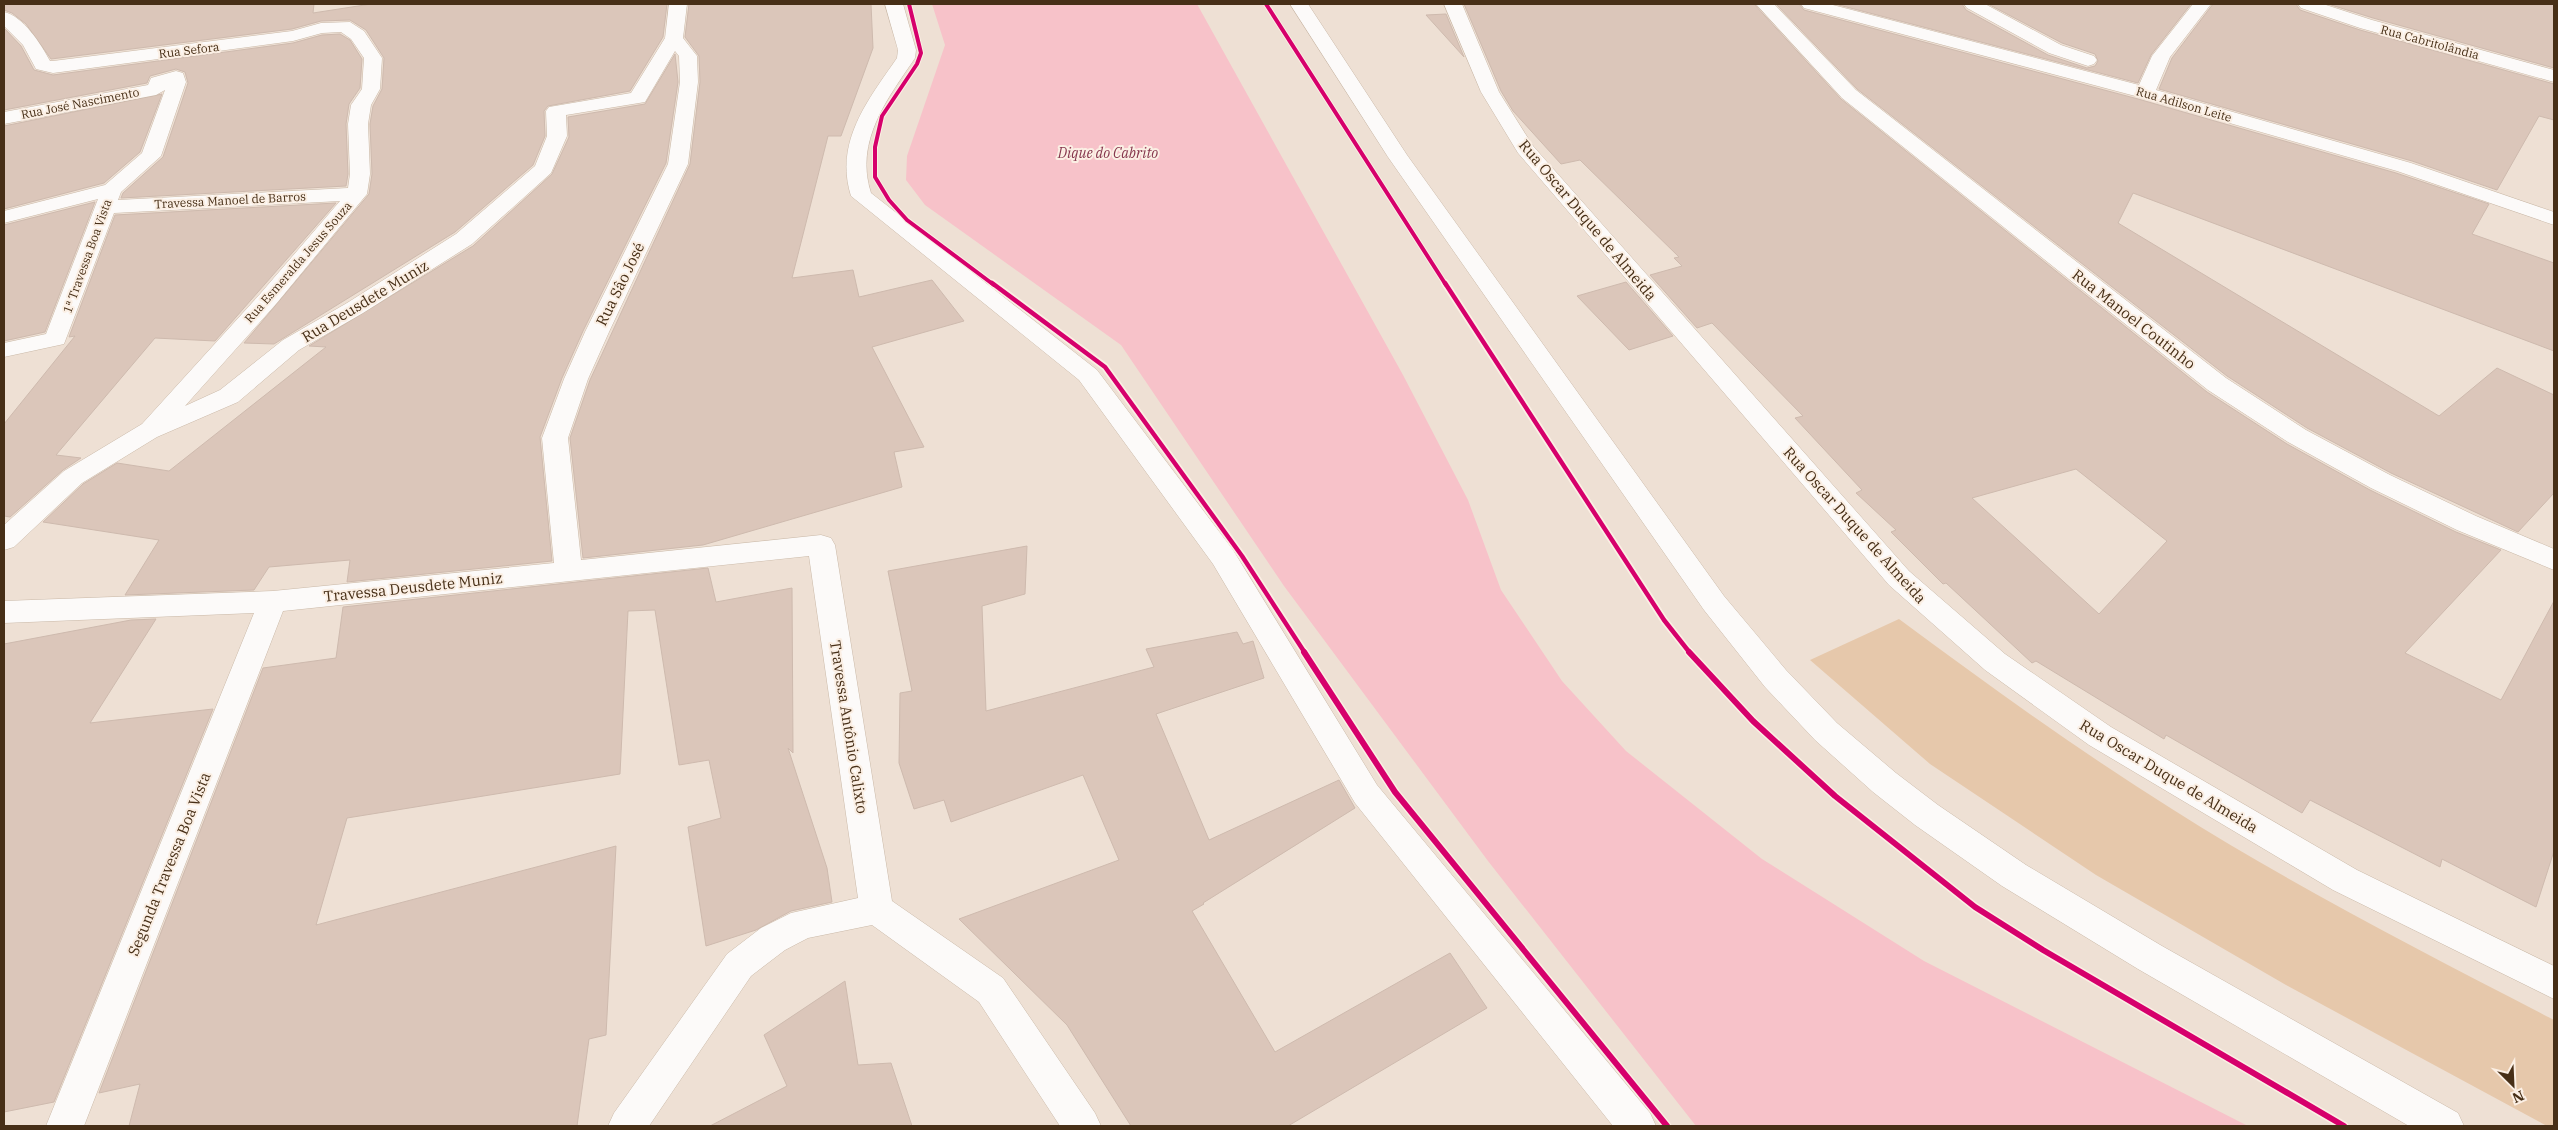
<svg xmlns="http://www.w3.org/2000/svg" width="2558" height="1130" viewBox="0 0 2558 1130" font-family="'IBM Plex Serif',serif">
	<rect width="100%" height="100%" fill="#eee0d4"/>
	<!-- green -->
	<path fill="#e6c8ab" d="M1899,619C1988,685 2078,750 2172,809C2295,887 2425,953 2554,1020V1126H2547L2286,985L2096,875L1930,764L1810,660Z"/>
	<!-- water -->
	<path fill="#f7c2c9" d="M932,4H1197L1403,375L1468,500L1501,590L1562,681L1626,751L1762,859L1924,961L2248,1126H1696L1488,861L1284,586L1121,345L925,205L906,180L907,156L945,45Z"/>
	<!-- building -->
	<path fill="#dbc6ba" stroke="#cebaae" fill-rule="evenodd" d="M4,4H314L313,13L371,4H667L663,37L630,91L548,106L544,111L545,136L533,165L455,232L274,344L244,343L369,194L372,174L370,124L373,106L382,89L384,58L366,30L350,20L321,21L292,29L51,59L26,24L12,13L4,10Z
		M689,4H871L873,48L841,136H828L792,278L853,270L859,297L932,280L964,321L872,347L924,447L894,452L902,487L703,545L583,558L570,438L590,380L690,164L700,82L699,56L685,37Z
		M1464,4H1754L1841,99L2207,392L2287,444L2370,490L2456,532L2501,550L2405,653L2501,700L2554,601V851L2536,907L2442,859L2440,867L2310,800L2302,813L2166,735L2164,739L2036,661L2032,663L1946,583L1943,584L1891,532L1896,530L1856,493L1862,490L1795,418L1803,416L1712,323L1697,328L1650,275L1682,266L1674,258L1679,257L1580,160L1561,164L1513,111L1501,91ZM2076,469L2167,541L2099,614L1972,498Z
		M1776,4H1799L1804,10L2138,99L2396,173L2489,204L2472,234L2554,263V351L2133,193L2118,223L2439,416L2497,368L2554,395V493L2518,532L2391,473L2307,428L2227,376L1857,89Z
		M1835,4H1962L1966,10L2048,55L2087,68L2095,66L2098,61L2095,54L2062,43L1988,4H2191L2151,55L2138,83Z
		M2213,4H2296L2300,10L2360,30L2554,84V120L2539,116L2497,190L2412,161L2159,89L2172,58Z
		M2328,4H2554V68L2373,18Z
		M1446,14L1464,57L1426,15Z
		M4,28L21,46L34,70L53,75L293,43L322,35L340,34L350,40L362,59L360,88L349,104L346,124L348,174L346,186L121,198L123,193L163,157L188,83L185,72L176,69L150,76L147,83L4,110Z
		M675,54L678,82L666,163L583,331L562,378L540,437L552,561L347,582L350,560L269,567L254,590L125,595L159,540L43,522L83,484L117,463L169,471L326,347L309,346L473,246L552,174L569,137L568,117L645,104Z
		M162,94L140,152L104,183L4,209V126Z
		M95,202L45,332L4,341V225Z
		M336,203L215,341L155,338L56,455L81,458L63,470L10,517L4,516V424L75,336L69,337L115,215Z
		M1626,282L1673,336L1629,350L1577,296Z
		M1027,546L1025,594L982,606L986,711L1154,667L1146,649L1237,632L1243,644L1253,641L1264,678L1156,714L1209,840L1339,780L1355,808L1203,903L1204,904L1192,911L1275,1052L1450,953L1487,1008L1288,1126H1131L1067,1025L959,919L1119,860L1083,775L951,822L944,800L914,809L899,763L900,693L912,691L888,571Z
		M708,568L716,602L792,588L793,753L788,748L827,868L832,902L791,911L756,930L706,946L688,827L721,818L709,760L679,765L655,610L628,611L620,774L347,818L316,925L616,846L606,1035L589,1039L577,1126H129L140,1084L99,1093L263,668L336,658L343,607Z
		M156,619L90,723L213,709L54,1102L4,1112V644L131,620Z
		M845,981L858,1065L891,1063L912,1126H710L787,1086L764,1035Z"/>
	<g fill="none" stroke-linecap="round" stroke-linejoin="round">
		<!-- minor casing -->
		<g stroke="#cab9a8" stroke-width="1">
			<path id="minor" d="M669,4H687L683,38L697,56L698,82L688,164L609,332L588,379L568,438L581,560L821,535L831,538L835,545L892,901L1003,978L1095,1113L1101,1126H1060L979,1002L872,925L808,938L785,950L751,976L649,1126H608L614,1113L727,954L761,928L791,913L858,898L809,556L283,611L84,1126H46L254,613L4,623V601L273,591L554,563L542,438L564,379L585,332L668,164L680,82L679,56L675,51L645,102L566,115L567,136L551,173L472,244L363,313L299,350L238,402L157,437L82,483L14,547L4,550V525L64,471L142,424L260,294L340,201L114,213L64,344L4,357V343L46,334L98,199L4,223V211L105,185L142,153L165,90L156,95L4,124V112L148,85L151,78L176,71L183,73L186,82L161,156L121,192L118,200L348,188L350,174L348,124L351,105L362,89L364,58L351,39L341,32L322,33L293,41L53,73L36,69L23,45L4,26V12C23,16 41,44 50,61H53L292,31L321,23L350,22L364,31L382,58L380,89L371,105L368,124L370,174L367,194L276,304L185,406L220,390L283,340L347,303L456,234L535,166L547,136L546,111L549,107L631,93L665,38Z
				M885,4H903L916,50L915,58C888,98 854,141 871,193L1097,370L1233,550L1377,785L1650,1113L1656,1126H1613L1355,803L1213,564L1079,380L851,196C834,142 868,100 897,58L898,50Z
				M1290,4H1308L1407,155L1724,596L1786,670L1837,723L1896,773L1938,805L2026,865L2162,946L2458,1113L2464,1126H2409L2138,969L2002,886L1915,825L1873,792L1815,740L1765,687L1704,610L1388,157Z
				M1444,4H1462L1499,92L1533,146L1909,571L2005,654L2111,727L2357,870L2554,966V999L2333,890L2089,745L1985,670L1889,585L1518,153L1481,92Z
				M1756,4H1774L1856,90L2226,378L2306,430L2390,475L2476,516L2554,549V570L2457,530L2371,488L2288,442L2208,390L1842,98Z
				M1801,4H1829L2139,85L2152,56L2193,4H2211L2170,57L2156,90L2411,163L2554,212V225L2397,171L2139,97L1804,8Z
				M1964,4H1985L2061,45L2094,56L2097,60L2094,64L2088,66L2049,53L1967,8Z
				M2298,4H2323L2372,20L2554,70V82L2360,28L2301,8Z"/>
		</g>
		<!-- minor -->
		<use href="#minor" fill="#fcfaf9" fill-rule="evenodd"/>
		<!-- cycleway-far2 casing -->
		<g stroke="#fbefe4" stroke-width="6">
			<path id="cycleway-far2" d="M909,4L921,53L917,64L882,116L875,147V177L889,200L907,220L994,285
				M1266,4L1446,285"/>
		</g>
		<!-- cycleway-far1 casing -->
		<g stroke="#fbefe4" stroke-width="8">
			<path id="cycleway-far1" d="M992,283L1105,367L1242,556L1305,653
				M1445,283L1664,620L1690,653"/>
		</g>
		<!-- cycleway casing -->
		<g stroke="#fbefe4" stroke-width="9">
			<path id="cycleway" d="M1304,652L1395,792L1667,1126
				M1689,652L1753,721L1835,796L1975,907L2043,950L2344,1126"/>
		</g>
		<!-- cycleway-far2 -->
		<use href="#cycleway-far2" stroke="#d6006c" stroke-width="4"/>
		<!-- cycleway-far1 -->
		<use href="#cycleway-far1" stroke="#d6006c" stroke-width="4.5"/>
		<!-- cycleway -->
		<use href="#cycleway" stroke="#d6006c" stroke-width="6"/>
	</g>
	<g text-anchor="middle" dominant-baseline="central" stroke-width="4" stroke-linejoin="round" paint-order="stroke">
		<!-- far-street labels -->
		<g font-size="12" fill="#472f17" stroke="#fbefe4">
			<text transform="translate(2430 42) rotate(15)">Rua Cabritolândia</text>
			<text transform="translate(189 50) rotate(-7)">Rua Sefora</text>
			<text transform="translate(80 103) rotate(-11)">Rua José Nascimento</text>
			<text transform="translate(2184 104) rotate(16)">Rua Adilson Leite</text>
			<text transform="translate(230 200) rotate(-3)">Travessa Manoel de Barros</text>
			<text transform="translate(87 256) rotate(-70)">1ª Travessa Boa Vista</text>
			<text transform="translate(298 262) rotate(-49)">Rua Esmeralda Jesus Souza</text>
		</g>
		<!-- far-water labels -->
		<g font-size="14" font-style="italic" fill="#86364d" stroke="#fbefe4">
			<text x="1108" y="153">Dique do Cabrito</text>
		</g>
		<!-- street labels -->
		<g font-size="15" fill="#472f17" stroke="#fbefe4">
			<text transform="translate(1588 220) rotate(50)">Rua Oscar Duque de Almeida</text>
			<text transform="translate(620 284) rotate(-64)">Rua Sâo José</text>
			<text transform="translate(365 301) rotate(-31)">Rua Deusdete Muniz</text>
			<text transform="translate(2134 319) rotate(38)">Rua Manoel Coutinho</text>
			<text transform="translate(1855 525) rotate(48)">Rua Oscar Duque de Almeida</text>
			<text transform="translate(413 587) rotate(-6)">Travessa Deusdete Muniz</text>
			<text transform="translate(849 727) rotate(81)">Travessa Antônio Calixto</text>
			<text transform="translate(2169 776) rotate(31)">Rua Oscar Duque de Almeida</text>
			<text transform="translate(169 864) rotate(-68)">Segunda Travessa Boa Vista</text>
		</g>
	</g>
	<!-- border -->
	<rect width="2558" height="1130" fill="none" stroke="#472f17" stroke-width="10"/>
	<!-- north arrow -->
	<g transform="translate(2513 1085) rotate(156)" stroke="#fbefe4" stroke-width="4" paint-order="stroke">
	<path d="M0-4L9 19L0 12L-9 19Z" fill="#472f17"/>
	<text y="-8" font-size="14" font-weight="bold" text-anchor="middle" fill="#472f17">N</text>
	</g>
</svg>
